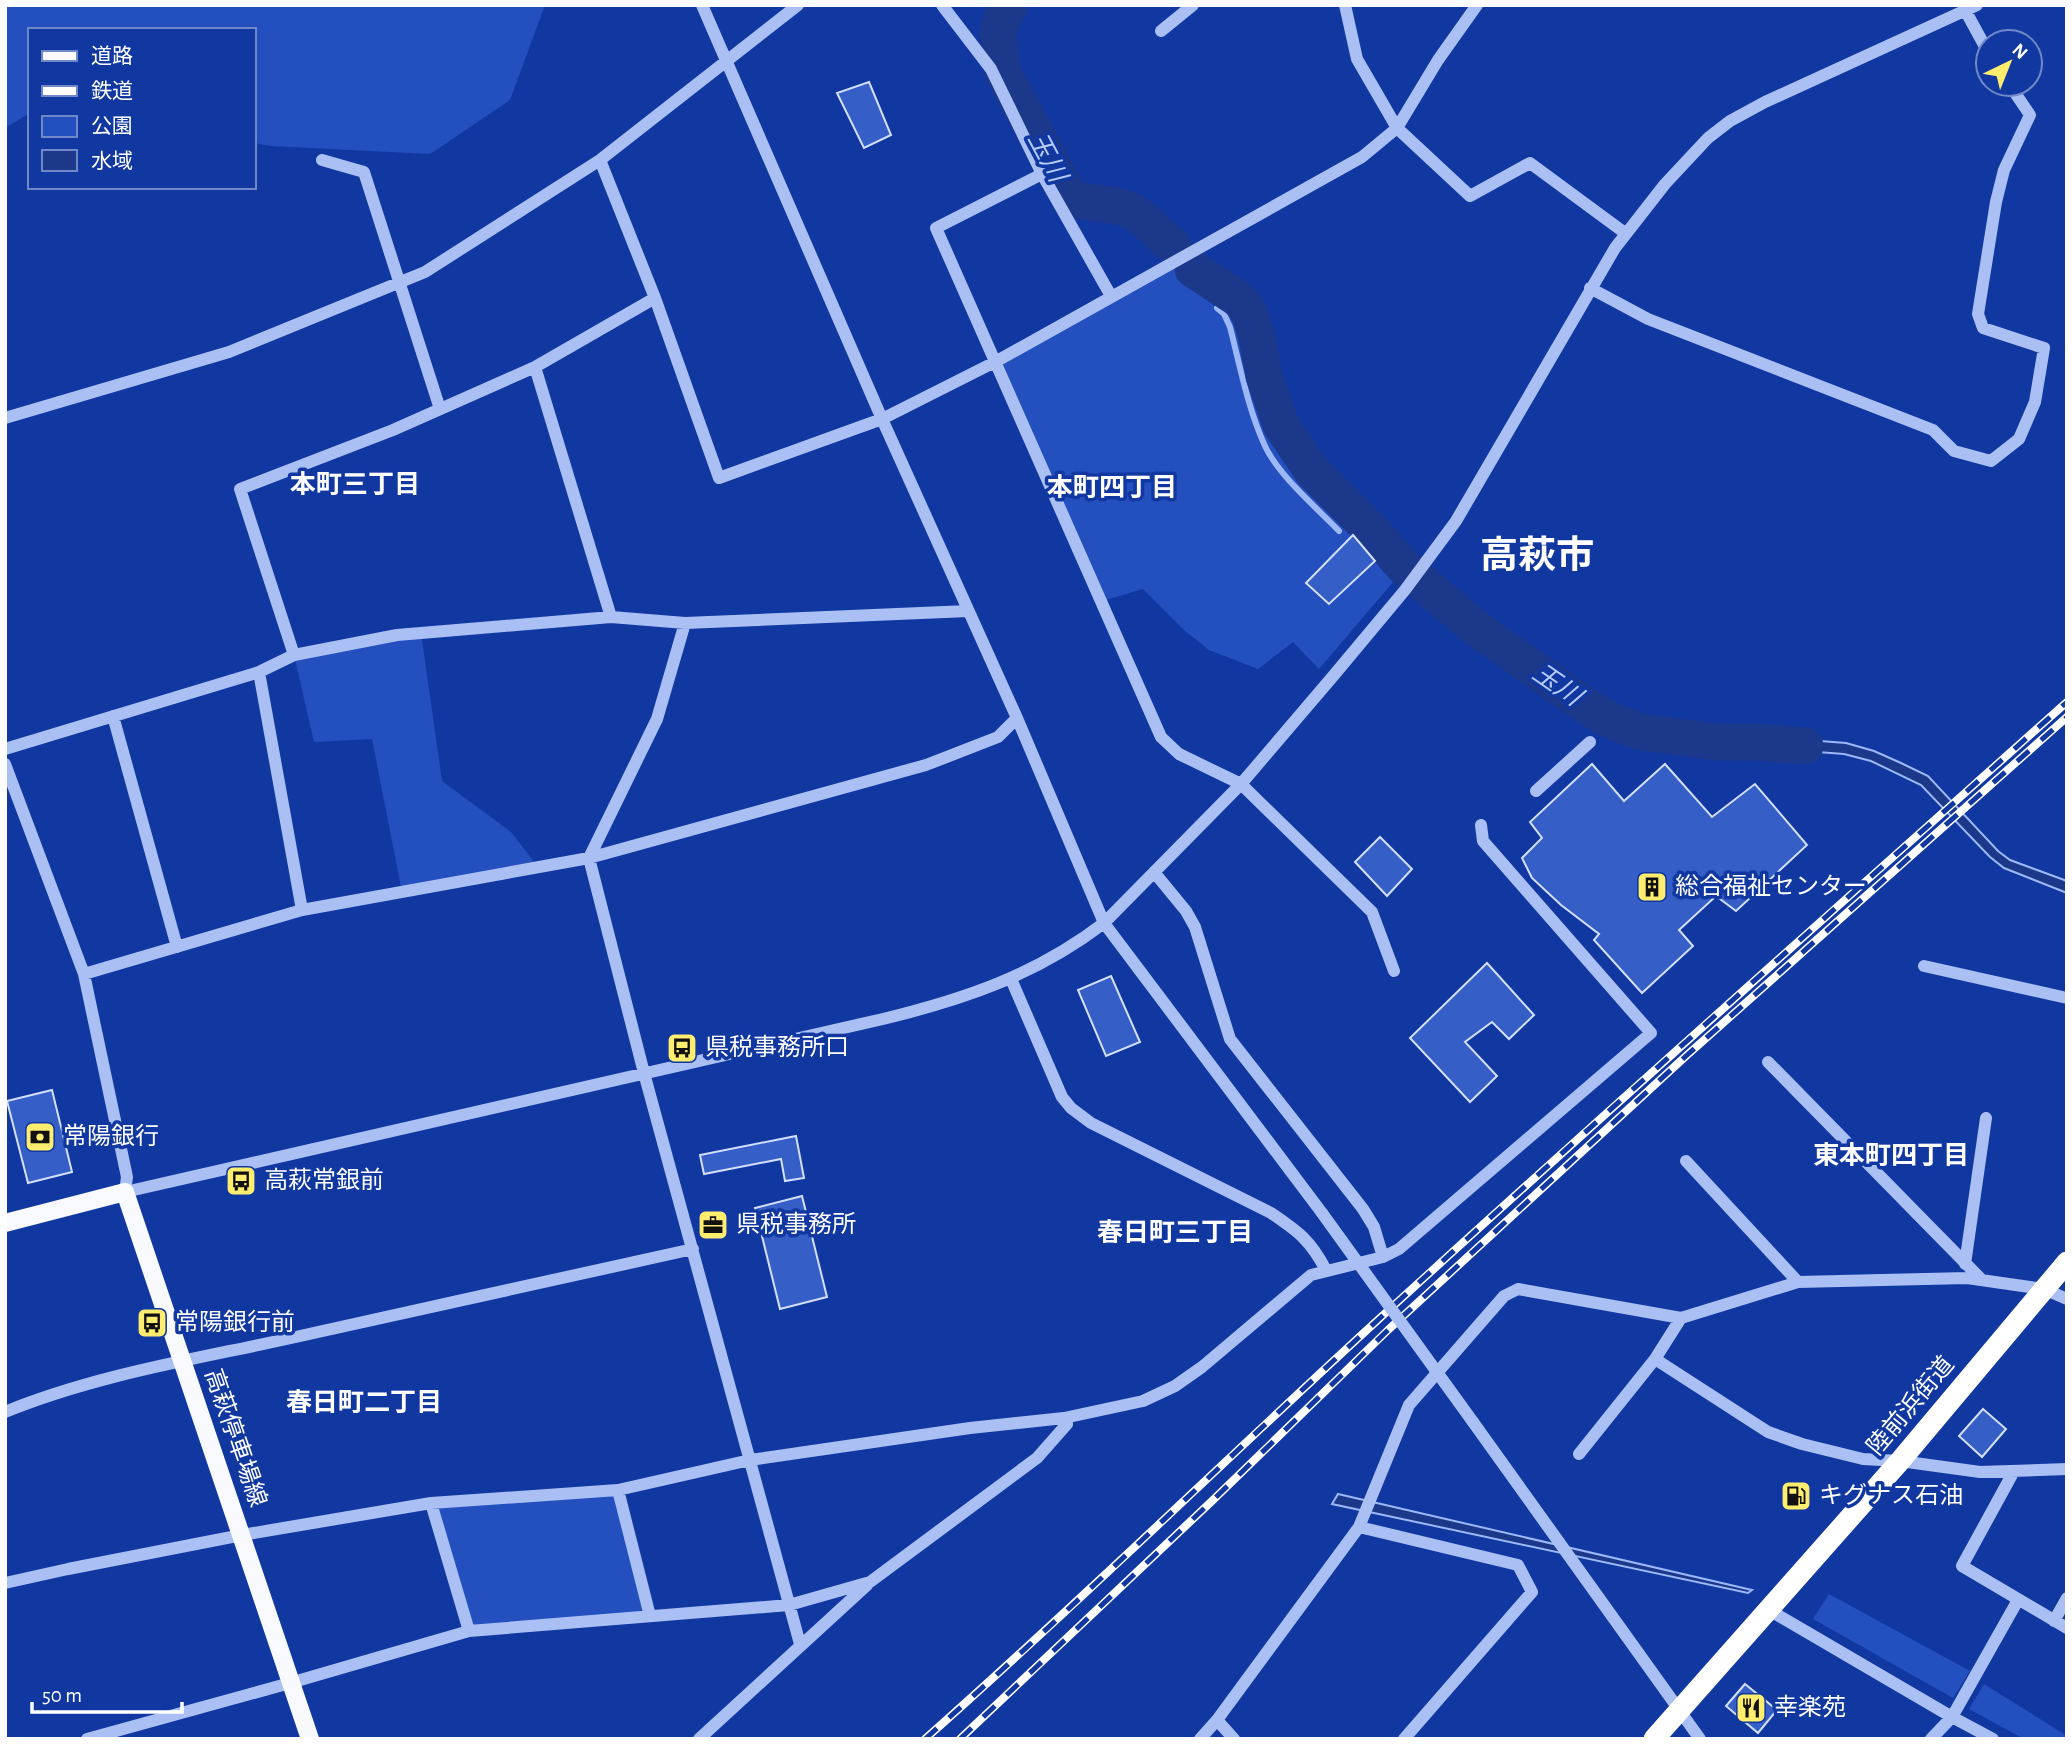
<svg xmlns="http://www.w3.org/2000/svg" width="2072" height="1744" viewBox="0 0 2072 1744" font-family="'Alegreya Sans','Noto Sans JP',sans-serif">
	<rect width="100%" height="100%" fill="#1138a1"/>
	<!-- green -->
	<path fill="#2450bf" d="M5,5H545L510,100L430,154L271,146L254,143V30H30V113L5,128Z
		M1168,266L1208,278L1243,303L1273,402L1292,441L1366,527L1405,568L1319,669L1293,642L1258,669L1209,650L1184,630L1143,589L1106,600L1000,360Z
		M421,633L442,781L511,832L538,867L402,892L372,739L314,742L294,655Z
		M618,1490L650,1616L469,1631L431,1503Z
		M1829,1594L1970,1671L1953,1698L1813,1619Z
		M1984,1684L2067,1736V1739H2024L1969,1709Z"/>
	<!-- water -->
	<path fill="#1c388a" stroke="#9cb8f8" stroke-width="2" d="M1754,736L1846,743L1874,751L1901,763L1928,776L1998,851L2010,860L2067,881V893L2004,868L1990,857L1921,785L1871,761L1844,754L1753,747Z
		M1338,1494L1752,1590L1748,1593L1332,1504Z"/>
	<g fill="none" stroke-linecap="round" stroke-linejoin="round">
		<!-- stream -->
		<path stroke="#9cb8f8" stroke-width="6" d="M1217,308L1224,314L1230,327C1240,366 1248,409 1265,446C1279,476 1316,507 1339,531"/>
		<!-- river -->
		<path stroke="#1c388a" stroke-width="37" d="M1010,5L1004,13L998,33L1002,71L1069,196C1087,206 1108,201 1127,209C1145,216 1158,235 1174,247
			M1193,269L1234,296L1243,303L1250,315L1256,334L1264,376L1281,425L1312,471L1373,532L1405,568L1476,628L1588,707L1612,721L1641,732L1717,742H1754L1805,746"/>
	</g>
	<!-- building -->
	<path fill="#355ec6" stroke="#d3dffe" stroke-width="2" d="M869,82L891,135L864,148L837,93Z
		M1353,535L1375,561L1329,604L1306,583Z
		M1592,764L1624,801L1665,764L1712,817L1755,784L1807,845L1736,911L1716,896L1679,930L1693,946L1642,993L1594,940L1599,934L1561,905L1532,878L1522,858L1542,838L1530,822Z
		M1380,837L1412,869L1387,896L1355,862Z
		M1487,963L1534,1015L1509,1039L1492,1022L1465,1042L1497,1076L1470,1102L1410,1038Z
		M1111,976L1140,1042L1106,1056L1078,990Z
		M52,1090L72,1172L28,1183L7,1101Z
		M796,1136L804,1178L785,1181L781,1159L704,1174L700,1155Z
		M802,1196L827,1297L780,1309L755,1208Z
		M1983,1409L2006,1429L1982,1457L1959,1436Z
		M1745,1684L1777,1710L1758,1733L1726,1706Z"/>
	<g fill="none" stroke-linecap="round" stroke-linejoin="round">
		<!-- minor -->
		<path stroke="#aac0f5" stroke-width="12" d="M702,5L882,419L1017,718L1104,923L1322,1213
			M942,5L991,69L1042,174L1111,296
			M1345,5L1357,59L1397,128L1470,196L1530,163L1625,233
			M1965,10L1988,52
			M1161,31L1193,5
			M322,160L364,172L440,409
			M600,160L655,298L719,478L882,419L995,362L1362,157L1397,128L1438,60L1477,5
			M1042,174L936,228L1161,737L1179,754L1241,784L1372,912L1394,971
			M1590,288L1648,319L1933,430L1954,451L1991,461L2019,439L2035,402L2044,348L1983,328L1978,314L1996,202L2004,170L2030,115L2009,84
			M535,367L611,617
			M5,418L229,352L425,272L600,160L798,5
			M294,655L240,489L393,430L535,367L655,298
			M259,672L302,910
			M113,716L177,947
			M5,749L259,672L294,655L397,635L421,633L611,617L685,623L968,611
			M5,764L84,974L127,1177L125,1192L883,1019C965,999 1036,975 1104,923L1241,784L1334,675L1405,590L1456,521L1615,248L1665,184L1708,138L1730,121L1765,102L1977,5
			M1536,791L1590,742
			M1154,872L1186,911L1195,927L1230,1039L1363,1209L1374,1227L1383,1257
			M1924,966L2067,998
			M84,974L302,910L589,858L657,719L685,623
			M1011,979L1062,1097L1071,1108L1091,1123L1271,1213C1299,1232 1310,1240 1326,1270
			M1768,1062L1981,1279
			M1686,1161L1798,1282
			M1965,1264L1986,1118
			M1655,1359L1768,1432L1802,1444L1863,1459L1900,1461L1980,1472L2067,1469
			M5,1412C93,1376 190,1360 282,1340C419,1309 556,1279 693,1249
			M1473,1422L1700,1739
			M1579,1454L1655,1359L1681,1318
			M2014,1471L1962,1566L2067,1628
			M618,1490L650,1616
			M431,1503L469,1631
			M1359,1527L1518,1565L1532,1592L1404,1739
			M5,1583L68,1569L242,1535L431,1503L618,1490L750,1460L970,1428L1064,1418L1143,1401L1175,1386L1202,1367L1311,1275L1383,1257L1399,1249L1651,1033L1483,841L1481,825
			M1769,1610L1952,1717L1993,1739
			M2054,1621L2067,1598
			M800,1644L644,1073L589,858L926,765L998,737L1017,718
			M1217,1720L1234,1739
			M87,1739L290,1683L469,1631L789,1605L870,1582L1037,1458L1067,1424L1064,1418
			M699,1739L867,1585
			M1200,1739L1217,1720L1359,1527L1409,1405L1504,1296L1518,1289L1681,1318L1798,1282L1967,1278L2044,1289L2067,1299
			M1931,1739L1952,1717L2018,1600"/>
		<!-- major -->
		<path stroke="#f8faff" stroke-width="18" d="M5,1223L125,1192L310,1739"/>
		<!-- highway -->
		<path stroke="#fff" stroke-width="21" d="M1654,1739L1900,1461L2067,1262"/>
		<!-- rail casing -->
		<g stroke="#fff" stroke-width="8">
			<path id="rail" d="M925,1739C1080,1602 1228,1457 1380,1318C1607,1111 1837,907 2067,702
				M960,1739L1212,1501L1388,1330L1686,1056L2067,717"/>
		</g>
		<!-- rail -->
		<use href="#rail" stroke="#1138a1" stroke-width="5" stroke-dasharray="16" stroke-linecap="butt"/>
		<!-- minor-bridge -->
		<path stroke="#aac0f5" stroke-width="12" d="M1322,1213L1473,1422"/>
	</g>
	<!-- icons -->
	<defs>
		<g id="building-square" transform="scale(1.575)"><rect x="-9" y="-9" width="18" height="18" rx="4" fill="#ffed6e" stroke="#1138a1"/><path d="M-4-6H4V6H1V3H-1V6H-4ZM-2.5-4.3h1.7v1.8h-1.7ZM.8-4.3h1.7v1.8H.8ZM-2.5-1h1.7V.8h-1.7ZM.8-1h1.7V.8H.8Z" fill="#111"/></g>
		<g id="bus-square" transform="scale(1.575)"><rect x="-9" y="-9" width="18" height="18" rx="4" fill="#ffed6e" stroke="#1138a1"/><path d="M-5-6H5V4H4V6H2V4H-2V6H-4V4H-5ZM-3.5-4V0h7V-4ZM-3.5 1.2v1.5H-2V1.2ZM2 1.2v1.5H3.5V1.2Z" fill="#111"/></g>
		<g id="bank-square" transform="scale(1.575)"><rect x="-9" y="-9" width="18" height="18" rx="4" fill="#ffed6e" stroke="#1138a1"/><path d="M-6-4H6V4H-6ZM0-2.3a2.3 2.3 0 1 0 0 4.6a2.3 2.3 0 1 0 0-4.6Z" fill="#111"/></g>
		<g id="office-square" transform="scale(1.575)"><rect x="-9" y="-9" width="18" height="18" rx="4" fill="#ffed6e" stroke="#1138a1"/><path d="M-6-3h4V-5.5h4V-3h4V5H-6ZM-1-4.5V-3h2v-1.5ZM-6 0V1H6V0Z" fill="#111"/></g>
		<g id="fuel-square" transform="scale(1.575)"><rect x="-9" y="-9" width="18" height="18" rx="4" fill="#ffed6e" stroke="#1138a1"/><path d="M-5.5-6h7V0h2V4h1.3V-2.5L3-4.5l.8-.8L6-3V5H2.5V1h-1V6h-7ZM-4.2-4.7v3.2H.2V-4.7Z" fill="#111"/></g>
		<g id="restaurant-square" transform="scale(1.575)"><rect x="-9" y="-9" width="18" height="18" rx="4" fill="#ffed6e" stroke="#1138a1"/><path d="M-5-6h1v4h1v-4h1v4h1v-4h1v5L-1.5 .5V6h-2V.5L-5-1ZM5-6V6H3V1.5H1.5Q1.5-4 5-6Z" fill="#111"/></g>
	</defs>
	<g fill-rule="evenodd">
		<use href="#building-square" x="1652" y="887"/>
		<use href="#bus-square" x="682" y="1048"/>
		<use href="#bank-square" x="40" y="1137"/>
		<use href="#bus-square" x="241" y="1181"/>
		<use href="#office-square" x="713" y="1225"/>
		<use href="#bus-square" x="152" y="1323"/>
		<use href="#fuel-square" x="1796" y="1496"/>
		<use href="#restaurant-square" x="1751" y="1708"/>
	</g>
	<g text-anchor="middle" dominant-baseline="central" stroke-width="7" stroke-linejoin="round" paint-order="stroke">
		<!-- poi labels -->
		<g font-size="24" fill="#fff" stroke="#1138a1" text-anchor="start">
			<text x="1675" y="887">総合福祉センター</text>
			<text x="705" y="1048">県税事務所口</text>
			<text x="63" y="1137">常陽銀行</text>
			<text x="264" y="1181">高萩常銀前</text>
			<text x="736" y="1225">県税事務所</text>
			<text x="175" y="1323">常陽銀行前</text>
			<text x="1819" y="1496">キグナス石油</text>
			<text x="1774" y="1708">幸楽苑</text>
		</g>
		<!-- street labels -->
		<g font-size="24" fill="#fff" stroke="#1138a1">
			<text transform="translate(1911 1406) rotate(-50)">陸前浜街道</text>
			<text transform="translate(235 1438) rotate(71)">高萩停車場線</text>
		</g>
		<!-- water labels -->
		<g font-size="26" font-style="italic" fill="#b7cbfb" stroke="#1138a1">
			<text transform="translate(1047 157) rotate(62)">玉川</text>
			<text transform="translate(1557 685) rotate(35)">玉川</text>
		</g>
		<!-- neighbourhood labels -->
		<g font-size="26" font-weight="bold" fill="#fff" stroke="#1138a1">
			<text x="355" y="485">本町三丁目</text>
			<text x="1112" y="488">本町四丁目</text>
			<text x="1891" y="1156">東本町四丁目</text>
			<text x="1175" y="1233">春日町三丁目</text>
			<text x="364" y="1403">春日町二丁目</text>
		</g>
		<!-- town labels -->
		<g font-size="38" font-weight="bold" fill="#fff" stroke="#1138a1">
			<text x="1537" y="557">高萩市</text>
		</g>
	</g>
	<!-- border -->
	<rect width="2072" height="1744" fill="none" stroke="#ffffff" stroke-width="14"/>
	<!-- legend -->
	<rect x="28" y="28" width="228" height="161" fill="#1138a1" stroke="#7088c7" stroke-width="2"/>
	<rect x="42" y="51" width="35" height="10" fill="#f8faff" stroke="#7088c7" stroke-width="2"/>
	<text x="91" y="63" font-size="21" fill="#ffffff">道路</text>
	<rect x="42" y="86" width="35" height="10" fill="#ffffff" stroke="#7088c7" stroke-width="2"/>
	<text x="91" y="98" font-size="21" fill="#ffffff">鉄道</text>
	<rect x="42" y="116" width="35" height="21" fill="#2450bf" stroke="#7088c7" stroke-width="2"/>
	<text x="91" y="133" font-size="21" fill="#ffffff">公園</text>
	<rect x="42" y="150" width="35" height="21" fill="#1c388a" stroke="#7088c7" stroke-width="2"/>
	<text x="91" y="168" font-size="21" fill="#ffffff">水域</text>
	<!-- north arrow -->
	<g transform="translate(2009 63) rotate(43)"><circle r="33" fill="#1138a1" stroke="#7088c7" stroke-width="2"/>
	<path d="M0-5L12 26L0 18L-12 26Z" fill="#ffed6e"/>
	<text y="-10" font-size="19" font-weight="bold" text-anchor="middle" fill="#ffffff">N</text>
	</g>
	<!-- scale -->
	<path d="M32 1702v10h150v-10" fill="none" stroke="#ffffff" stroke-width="3.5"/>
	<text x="42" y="1702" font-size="21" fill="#ffffff" stroke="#1138a1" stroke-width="5" paint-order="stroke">50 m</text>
</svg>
